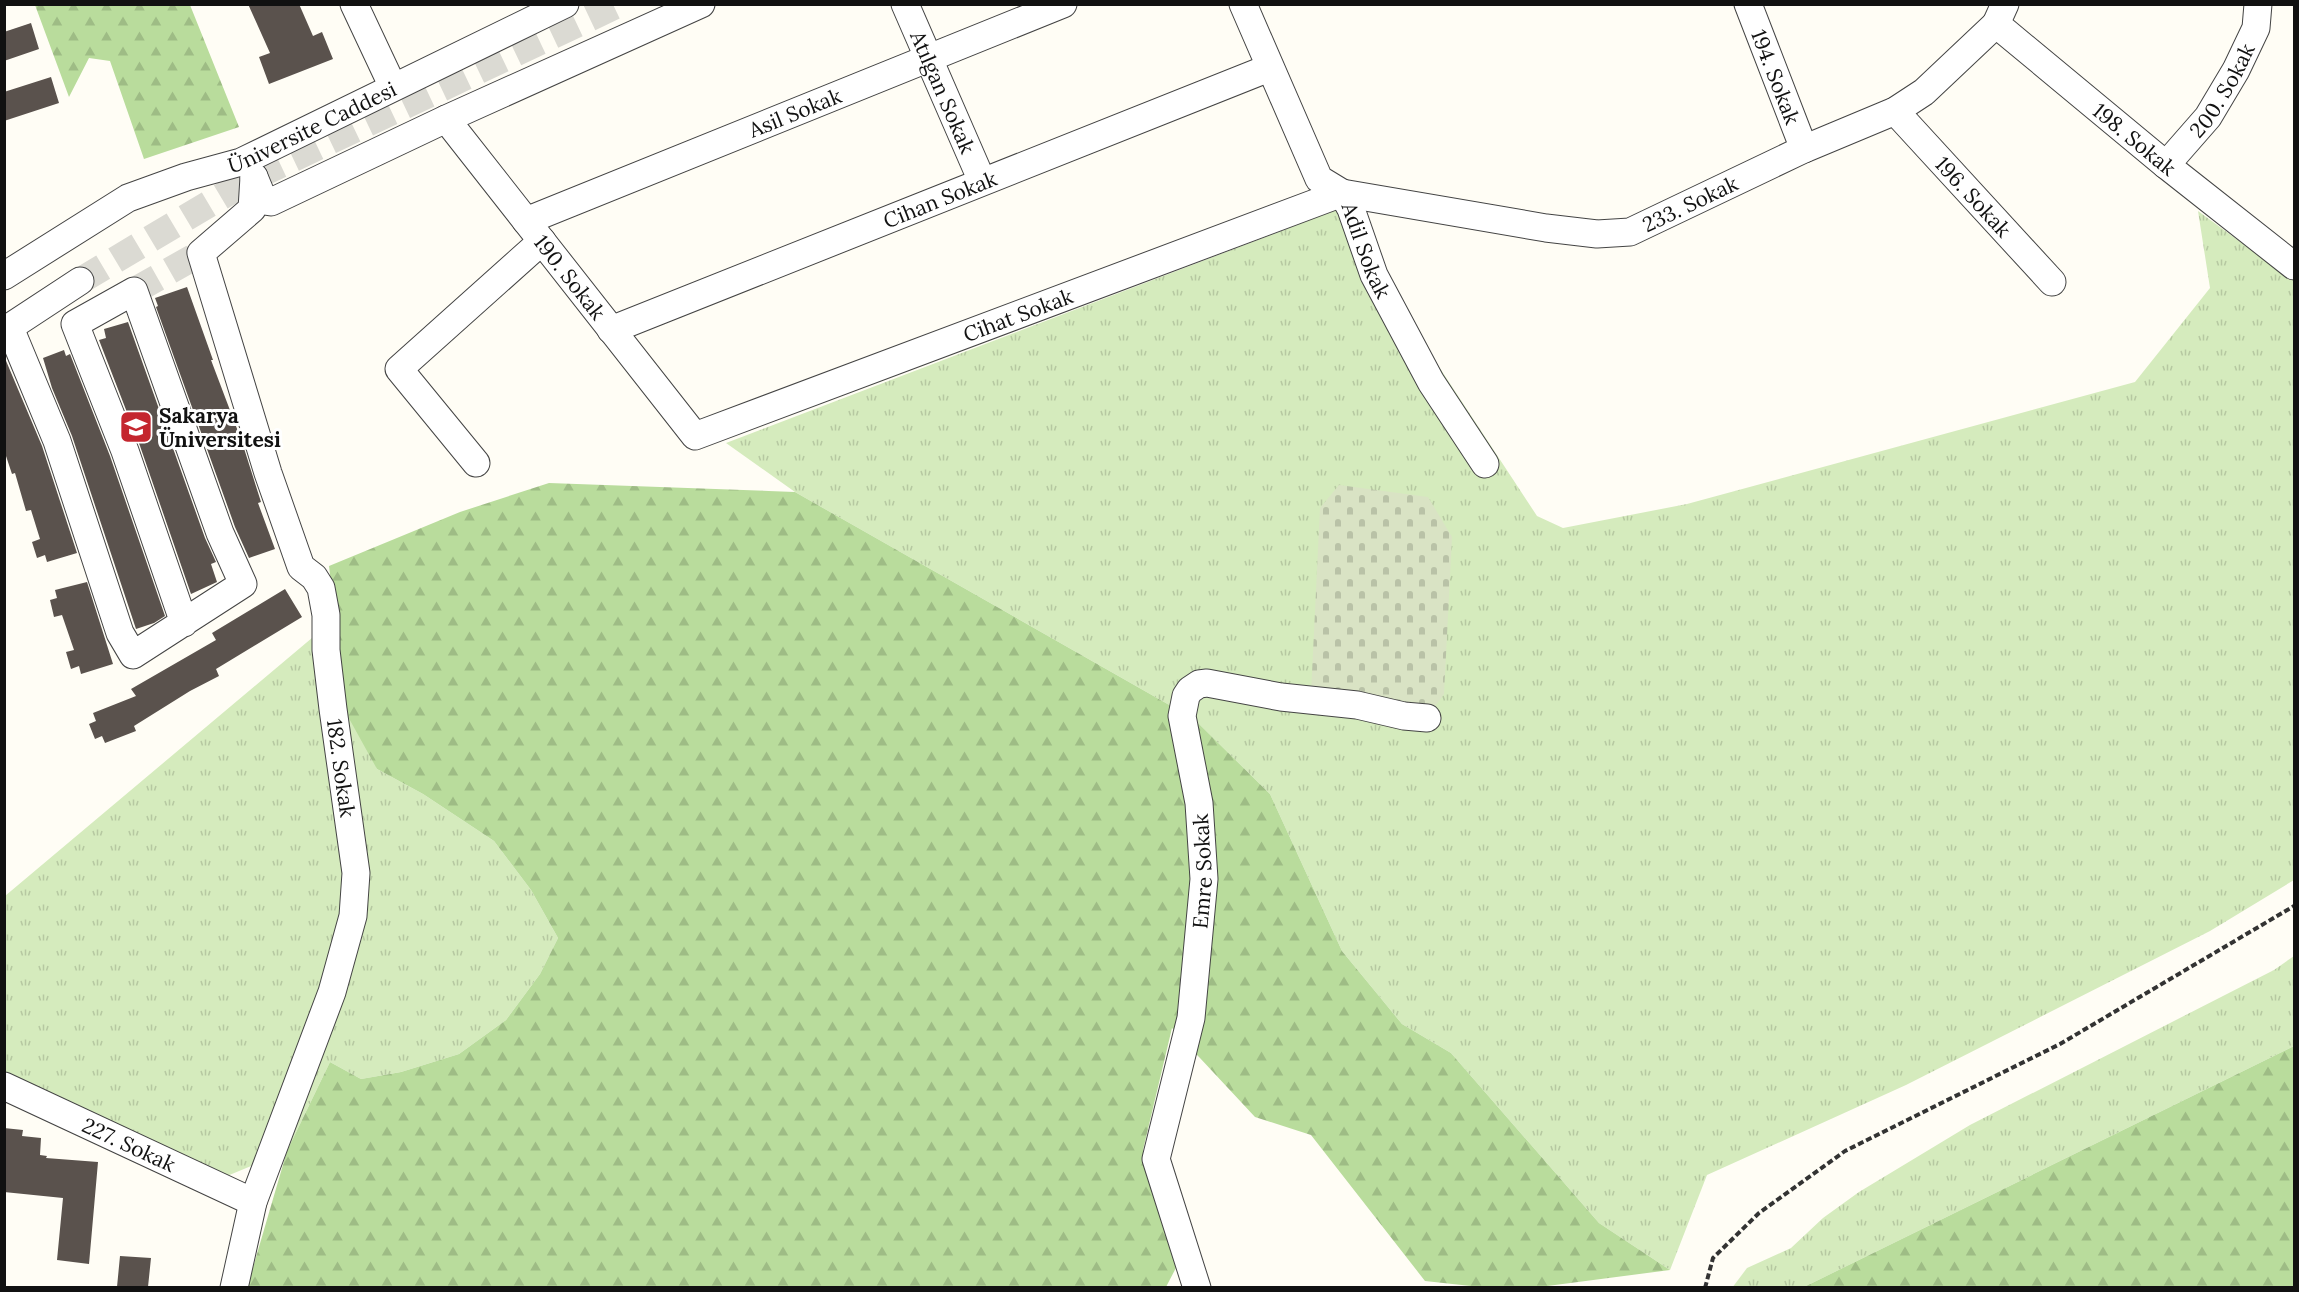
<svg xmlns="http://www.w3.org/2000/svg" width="2299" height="1292" viewBox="0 0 2299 1292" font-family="Lora,serif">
	<defs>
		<pattern id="grass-tufts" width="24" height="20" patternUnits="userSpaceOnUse" patternTransform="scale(1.5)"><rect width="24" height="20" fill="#d5ebbd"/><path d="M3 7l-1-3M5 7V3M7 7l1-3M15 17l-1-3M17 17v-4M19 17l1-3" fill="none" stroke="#b6c8a1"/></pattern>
		<pattern id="forest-firs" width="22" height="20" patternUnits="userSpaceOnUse" patternTransform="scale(1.5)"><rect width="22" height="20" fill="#b9dc9c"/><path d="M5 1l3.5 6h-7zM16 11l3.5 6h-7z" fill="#9ebc85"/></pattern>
		<pattern id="cemetery-stones" width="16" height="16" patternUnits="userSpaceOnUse" patternTransform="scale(1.5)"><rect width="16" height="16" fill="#d9e3c4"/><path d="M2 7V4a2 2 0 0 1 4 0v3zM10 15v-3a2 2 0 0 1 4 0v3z" fill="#b9c2a7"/></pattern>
	</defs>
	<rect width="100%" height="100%" fill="#fffdf5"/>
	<!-- grass -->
	<path fill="url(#grass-tufts)" d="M1336,210L1537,516L1563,528L1687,504L2135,382L2210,288L2198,211L2294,281V880L2210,931L1906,1085L1707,1175L1670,1270L1599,1223L1451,1053L1402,1024L1342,951L1270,794L1194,719L795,492L726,443Z
		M325,627L377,769L423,794L494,841L531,890L558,938L540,974L506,1020L459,1054L401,1072L361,1079L330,1062L287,1151L227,1176L5,1072V896Z
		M2294,956V1046L1804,1287L1732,1288L1747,1268L1791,1248L1823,1218L1859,1192L1970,1125L2274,970Z"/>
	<!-- forest -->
	<path fill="url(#forest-firs)" d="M35,5H190L239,127L144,159L110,61L89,58L69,97Z
		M549,483L795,492L1194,719L1270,794L1342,951L1402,1024L1451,1053L1599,1223L1670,1270L1532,1288L1480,1287L1425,1281L1311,1135L1255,1117L1172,1028L1143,1150L1178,1264L1166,1287L247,1288L287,1151L330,1062L361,1079L401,1072L459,1054L506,1020L540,974L558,938L531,890L494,841L423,794L377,769L346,713L329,566L460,512Z
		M2294,1046V1287H1804Z"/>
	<!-- cemetery -->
	<path fill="url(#cemetery-stones)" d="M1339,485L1428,497L1452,537L1444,694L1427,718L1311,694L1320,508Z"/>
	<!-- building -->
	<path fill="#5a524d" d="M248,4H299L313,36L322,32L333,59L269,84L259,57L270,53Z
		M31,23L39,49L4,61V32Z
		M51,77L59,103L4,121V92Z
		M187,287L213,360H211L242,442L261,502L258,503L275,549L249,558L235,527L156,307L158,306L155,298Z
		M128,322L205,538L216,562L211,564L217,582L191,594L140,446L99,340L106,338L104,329Z
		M64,350L66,356L70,354L110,456L165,616L154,623L136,629L72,436L52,388L43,358Z
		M4,356L42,446L77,553L47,562L45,555L37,558L32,542L40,539L31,510L26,511L15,473L12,474L4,450Z
		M87,582L113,664L81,674L79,666L71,669L66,652L74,650L62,615L54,617L50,600L57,598L55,590Z
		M285,589L302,617L216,669L219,676L190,691L134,726L136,731L105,743L102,736L95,739L89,724L96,721L93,713L136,696L131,689L216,640L212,633Z
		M4,1128L23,1130L22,1136L41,1138L40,1155L47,1156L46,1158L98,1162L89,1264L57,1260L63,1198L4,1192Z
		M120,1256L151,1258L148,1287H117Z"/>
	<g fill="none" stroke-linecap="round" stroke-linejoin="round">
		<!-- minor-tunnel -->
		<path stroke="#dbdad3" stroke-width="27" stroke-dasharray="27 14" stroke-linecap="butt" d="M80,281L254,177L619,4
			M134,291L201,253"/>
		<!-- minor casing -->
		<g stroke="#444" stroke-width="29">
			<g id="minor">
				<path d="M354,4L393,87"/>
				<path id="s1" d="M905,4L982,181"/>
				<path id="s2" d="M1243,4L1319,179L1342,193L1351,209L1374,275L1431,382L1485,464"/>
				<path id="s3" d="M1748,4L1804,149"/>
				<path id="s4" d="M2005,4L1996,24L2166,165L2294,266"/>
				<path id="s5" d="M1895,111L2052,282"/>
				<path id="s6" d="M446,119L695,436L1342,193L1546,228L1597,234L1630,232L1804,149L1895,111L1924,92L1996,24"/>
				<path id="s7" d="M2166,165L2208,117L2236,70L2256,28L2258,4"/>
				<path d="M254,177L264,201L271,202L446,119L701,4"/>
				<path id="s8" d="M526,221L1063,4"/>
				<path id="s9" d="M4,276L128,198L186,177L241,162L565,4"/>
				<path d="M10,328L57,441L120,633L133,655L243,584L220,533L134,291L75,324L125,451L184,623"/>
				<path id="s10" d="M611,330L1269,68"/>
				<path d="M4,331L80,281"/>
				<path d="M476,463L399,369L542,241"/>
				<path id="s11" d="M4,1086L253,1202"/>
				<path d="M234,1288L253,1202L332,992L353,916L356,873L333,709L326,650V615L321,588L314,577L301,567L268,473L201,253L252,209L254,177"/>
				<path id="s12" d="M1197,1288L1156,1159L1191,1018L1204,879L1199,803L1182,716L1186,696L1190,690L1199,684L1207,683L1281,697L1357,705L1404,716L1427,718"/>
			</g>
		</g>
		<!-- path -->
		<path stroke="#333" stroke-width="4" stroke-dasharray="6 3" stroke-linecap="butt" d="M1705,1288L1713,1258L1759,1213L1845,1151L2060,1044L2294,906"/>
		<!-- minor -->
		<use href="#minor" stroke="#fff" stroke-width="27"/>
	</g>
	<!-- icons -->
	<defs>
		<g id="university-square" transform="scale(1.725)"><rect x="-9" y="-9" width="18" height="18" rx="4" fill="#c4262e" stroke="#fff"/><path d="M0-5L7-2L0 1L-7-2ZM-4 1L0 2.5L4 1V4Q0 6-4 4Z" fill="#fff"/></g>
	</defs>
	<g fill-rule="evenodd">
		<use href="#university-square" x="136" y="427"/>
	</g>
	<g text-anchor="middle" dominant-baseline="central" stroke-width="6" stroke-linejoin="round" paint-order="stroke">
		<!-- street labels -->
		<g font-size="21" fill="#111" stroke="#fff">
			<text stroke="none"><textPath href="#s3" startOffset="78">194. Sokak</textPath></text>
			<text stroke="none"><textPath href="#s7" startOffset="94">200. Sokak</textPath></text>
			<text stroke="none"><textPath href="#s1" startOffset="96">Atılgan Sokak</textPath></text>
			<text stroke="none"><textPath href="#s8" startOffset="290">Asil Sokak</textPath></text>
			<text stroke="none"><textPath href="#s9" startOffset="344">Üniversite Caddesi</textPath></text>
			<text stroke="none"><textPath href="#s4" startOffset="202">198. Sokak</textPath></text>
			<text stroke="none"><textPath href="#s5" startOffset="116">196. Sokak</textPath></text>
			<text stroke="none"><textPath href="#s10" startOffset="354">Cihan Sokak</textPath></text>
			<text stroke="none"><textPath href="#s6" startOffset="1452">233. Sokak</textPath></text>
			<text stroke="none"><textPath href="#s2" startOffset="280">Adil Sokak</textPath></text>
			<text stroke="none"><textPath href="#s6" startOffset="201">190. Sokak</textPath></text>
			<text stroke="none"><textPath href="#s6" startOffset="748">Cihat Sokak</textPath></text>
			<text transform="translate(341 768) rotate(82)">182. Sokak</text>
			<text stroke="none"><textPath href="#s12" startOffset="428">Emre Sokak</textPath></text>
			<text stroke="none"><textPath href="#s11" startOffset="138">227. Sokak</textPath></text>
		</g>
		<!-- poi labels -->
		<g font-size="21" font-weight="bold" fill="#111" stroke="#fff" text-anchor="start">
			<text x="159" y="415">Sakarya<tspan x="159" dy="24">Üniversitesi</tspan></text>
		</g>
	</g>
	<!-- border -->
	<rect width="2299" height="1292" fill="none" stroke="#111111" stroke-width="12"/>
</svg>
